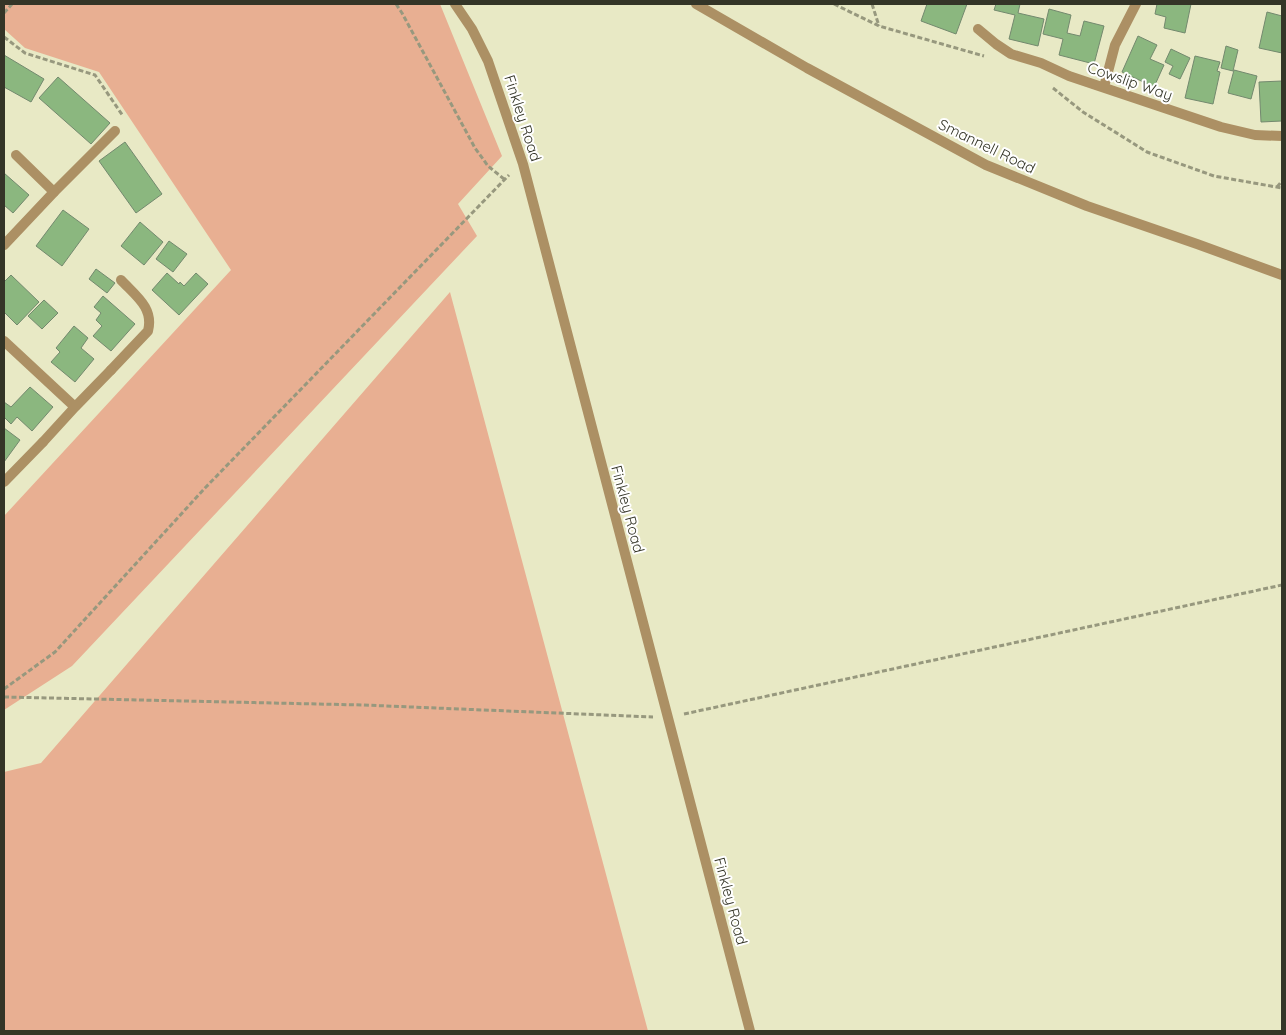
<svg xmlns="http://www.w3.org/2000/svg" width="1286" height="1035" viewBox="0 0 1286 1035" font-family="Quicksand,sans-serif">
	<rect width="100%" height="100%" fill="#e8e9c5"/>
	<!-- green -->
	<path fill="#e8af92" d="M4,4H440L502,156L458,204L477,236L72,666L4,710V516L231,270L99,72L25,48L4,29Z
		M450,292L648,1031H4V772L41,763Z"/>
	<!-- building -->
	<path fill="#8bb77f" stroke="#73896e" d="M927,4H967L956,34L921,21Z
		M996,4H1020L1018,13L1044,19L1038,46L1009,39L1015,15L994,10Z
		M1157,4H1191L1185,33L1164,28L1166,17L1155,14Z
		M1049,9L1071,15L1067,33L1080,36L1084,21L1104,26L1094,64L1059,55L1063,39L1043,34Z
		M1267,12L1282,16V53L1259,48Z
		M1138,36L1157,45L1150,59L1164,65L1154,87L1122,72Z
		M1226,46L1238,50L1233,71L1221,68Z
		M1171,49L1190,58L1180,79L1169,74L1173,66L1165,62Z
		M4,55L44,79L31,102L4,87Z
		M1195,56L1220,62L1217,71L1220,72L1213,104L1185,98Z
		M1234,70L1257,76L1251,99L1228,93Z
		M58,77L110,123L91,144L39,98Z
		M1282,81V121L1261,122L1259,82Z
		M125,142L162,194L136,213L99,161Z
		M4,173L29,195L13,213L4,205Z
		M63,210L89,229L62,266L36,246Z
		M140,222L163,242L144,265L121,246Z
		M169,241L187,254L173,272L156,259Z
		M96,269L115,283L107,293L89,279Z
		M167,273L179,284L180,282L184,286L196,273L208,284L179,315L152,290Z
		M11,275L39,302L17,325L4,312V282Z
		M103,296L135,324L111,351L93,336L102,326L96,320L101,313L94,307Z
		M44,300L58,313L42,329L28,316Z
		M74,326L88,338L81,348L94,359L75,382L51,362L60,352L56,348Z
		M30,387L53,407L32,431L17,417L11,424L4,417V402L11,407Z
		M4,428L20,440L4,462Z"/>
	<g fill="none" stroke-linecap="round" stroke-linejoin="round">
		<!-- path -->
		<path stroke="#97987e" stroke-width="3" stroke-dasharray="5 2.5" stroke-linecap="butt" d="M396,4L402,13L475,148L488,166L504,179
			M834,4L879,26L984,56
			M872,4L879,26
			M4,13L12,4
			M4,37L25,53L95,75L123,116
			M1053,88L1083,112L1147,152L1214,176L1282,188
			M1277,187L1282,181
			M4,689L55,652L205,488L509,175
			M4,697L363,705L653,717
			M684,714L1282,585"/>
		<!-- service -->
		<path stroke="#ac9064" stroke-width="10" d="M54,192L115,131
			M111,370L148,331C154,308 136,296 121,280
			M4,482L43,442"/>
		<!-- minor -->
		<path stroke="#ac9064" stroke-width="10" d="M455,4L472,29L488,61L523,164L750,1031
			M978,29L996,44L1011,54L1041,63L1069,76L1221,127L1255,135L1282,136
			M1104,87L1115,45L1136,4
			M4,245L54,192L16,155
			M4,341L75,407L111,370
			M43,442L75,407"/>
		<!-- tertiary -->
		<path stroke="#ac9064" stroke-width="10" d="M696,4L807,68L986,165L1087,206L1197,244L1282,275"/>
	</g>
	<g text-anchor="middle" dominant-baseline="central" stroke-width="4" stroke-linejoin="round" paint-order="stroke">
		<!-- street labels -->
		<g font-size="15" fill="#343527" stroke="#fff">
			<text transform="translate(1130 81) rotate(19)">Cowslip Way</text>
			<text transform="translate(523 118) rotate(72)">Finkley Road</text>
			<text transform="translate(987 146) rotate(26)">Smannell Road</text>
			<text transform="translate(628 509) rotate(75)">Finkley Road</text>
			<text transform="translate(731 901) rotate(75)">Finkley Road</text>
		</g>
	</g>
	<!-- border -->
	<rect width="1286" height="1035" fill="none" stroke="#343527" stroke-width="10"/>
</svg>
